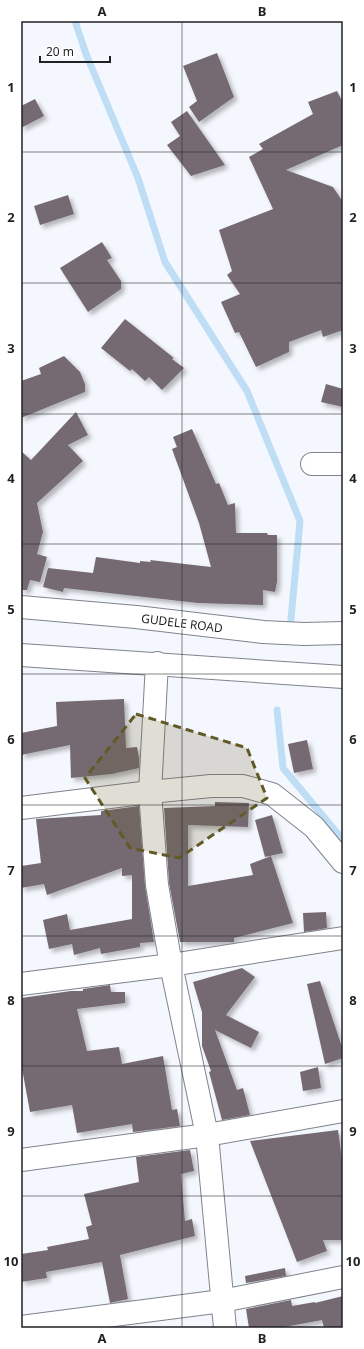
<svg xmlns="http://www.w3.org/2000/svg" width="364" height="1349" viewBox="0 0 364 1349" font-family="'Noto Sans',sans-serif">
	<defs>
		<filter id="shadow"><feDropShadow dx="3.5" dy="3.5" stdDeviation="2" flood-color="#0004"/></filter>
	</defs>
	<rect width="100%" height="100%" fill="#f5f7fe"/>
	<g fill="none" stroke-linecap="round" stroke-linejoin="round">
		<!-- stream -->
		<path stroke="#bfddf5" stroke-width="7" d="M75,21L86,54L138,178L165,262L247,391L300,521L290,630
			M277,710L283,768L343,840"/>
	</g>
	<!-- building -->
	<path fill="#756b71" filter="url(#shadow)" d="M217,53L234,97L199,122L189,107L197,101L183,66Z
		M337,91L343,103V145L286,170L333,187L343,202V330L323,337L321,330L289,342V352L256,367L239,332L235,333L221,302L240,294L227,275L232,271L219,230L273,209L249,157L263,149L259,144L313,114L308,102Z
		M35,99L44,116L21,128V106Z
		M187,111L225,165L191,176L167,145L180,136L171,122Z
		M68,195L74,214L40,225L34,206Z
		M102,242L112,258L107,260L121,281V289L88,312L60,268Z
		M125,319L174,358L172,359L184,368L162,390L149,377L145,381L132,369L130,371L101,348Z
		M64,356L80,372L85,384V392L21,418V381L41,374L39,368Z
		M326,384L343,389V407L321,402Z
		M76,412L88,435L68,445L83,461L37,503L43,532L37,554L47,557L40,582L30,580L27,590H21V451L31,460Z
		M192,429L216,484L219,483L228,505L235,503L236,533H267L268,535H277V582L275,592L263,590V605L198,603L64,588L63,592L43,587L48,568L93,573L96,557L140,563V561L151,562L150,560L211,567L199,523L172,449L177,447L173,437Z
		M124,699L126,748L137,747L139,758V768L112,774L71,778L70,745L21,755V733L57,726L56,702Z
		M307,740L313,769L294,773L288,744Z
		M215,802L249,803L248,827L188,825V886L253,875L250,864L271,856L293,923L234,938V942H180L169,883L164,808L215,806Z
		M139,806L145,886L154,942L140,943V947L101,954L100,948L74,955L72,944L49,949L43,920L67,914L70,930L132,919V875L122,876V868L47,895L44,884L21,888V866L41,863L36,819L101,815V811Z
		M272,815L283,853L265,857L255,820Z
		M326,912L327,928L304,932L303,913Z
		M242,968L255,977L226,1015L259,1032L251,1048L215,1030L237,1090L243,1088L250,1115L222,1120L209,1072L211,1071L202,1046V1012L193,982Z
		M320,981L343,1050V1058L325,1064L307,984Z
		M110,985L111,992H125V1003L77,1009L87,1051L119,1047L122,1064L163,1056L172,1110L177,1109L180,1126L133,1132L132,1124L77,1133L72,1105L30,1112L21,1063V998L71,991H83V989Z
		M318,1067L321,1088L303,1091L300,1072Z
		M338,1130L343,1167V1240H323L327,1251L297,1262L250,1141Z
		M190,1150L194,1171L181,1174L185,1221L192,1219L195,1236L120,1255L128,1299L110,1303L102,1262L46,1272L47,1278L21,1282V1254L48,1250L47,1247L89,1239L86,1227L92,1225L84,1194L139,1182L136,1157Z
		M285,1268L286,1276L246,1283L245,1276Z
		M343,1296V1328H324L322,1320L279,1328H249L246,1309L291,1300L292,1306L315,1302V1303Z"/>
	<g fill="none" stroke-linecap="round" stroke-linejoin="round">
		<!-- minor casing -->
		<g stroke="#7f838c" stroke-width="24">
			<path id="minor" d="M312,464H343
				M157,663L150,792L157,885L171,965L207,1135L225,1328
				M21,808L150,792L211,786H243L272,794L314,827L343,862
				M21,984L171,965L343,938
				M21,1160L207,1135L343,1111
				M21,1327L222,1301L343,1277"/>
		</g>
		<!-- trunk casing -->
		<g stroke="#7f838c" stroke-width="24">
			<path id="trunk" d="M21,607L136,617L263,632L304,634L343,633
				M21,655L343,677"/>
		</g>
		<!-- minor -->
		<use href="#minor" stroke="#fff" stroke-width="22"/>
		<!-- trunk -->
		<use href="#trunk" stroke="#fff" stroke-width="22"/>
	</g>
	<!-- marked area -->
	<path fill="#625a26" fill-opacity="0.2" stroke="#625a26" stroke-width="3" stroke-dasharray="8 5" stroke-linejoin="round" d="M136,714L247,748L267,798L179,858L130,848L85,778Z"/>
	<!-- grid -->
	<path fill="none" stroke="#1f2125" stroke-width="1" stroke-opacity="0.55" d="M182,21V1328M21,152H343M21,283H343M21,414H343M21,544H343M21,674H343M21,805H343M21,936H343M21,1066H343M21,1196H343"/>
	<g text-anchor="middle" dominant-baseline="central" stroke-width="3" stroke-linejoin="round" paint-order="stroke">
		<!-- street labels -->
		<g font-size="12" fill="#1f2125" stroke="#fff">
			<text transform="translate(182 623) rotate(7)">GUDELE ROAD</text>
		</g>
	</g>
	<!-- border -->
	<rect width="364" height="1349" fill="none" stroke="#ffffff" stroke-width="44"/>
	<!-- scale -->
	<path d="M40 56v6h70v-6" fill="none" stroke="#1f2125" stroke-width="2"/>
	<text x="46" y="56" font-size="12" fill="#1f2125" stroke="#ffffff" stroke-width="3" paint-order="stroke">20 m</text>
	<rect x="22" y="22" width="320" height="1305" fill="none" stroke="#1f2125" stroke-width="1.5"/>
	<g font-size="13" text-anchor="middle" font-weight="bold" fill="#1f2125">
		<text x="102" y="16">A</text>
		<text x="262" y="16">B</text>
		<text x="11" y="92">1</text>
		<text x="353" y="92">1</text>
		<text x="11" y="222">2</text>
		<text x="353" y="222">2</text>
		<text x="11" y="353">3</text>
		<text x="353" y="353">3</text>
		<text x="11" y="483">4</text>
		<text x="353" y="483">4</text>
		<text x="11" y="614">5</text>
		<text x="353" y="614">5</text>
		<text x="11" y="744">6</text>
		<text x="353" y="744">6</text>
		<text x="11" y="875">7</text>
		<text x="353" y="875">7</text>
		<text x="11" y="1005">8</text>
		<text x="353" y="1005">8</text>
		<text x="11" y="1136">9</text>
		<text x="353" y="1136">9</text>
		<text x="11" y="1266">10</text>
		<text x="353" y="1266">10</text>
		<text x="102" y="1343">A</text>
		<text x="262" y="1343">B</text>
	</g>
</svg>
